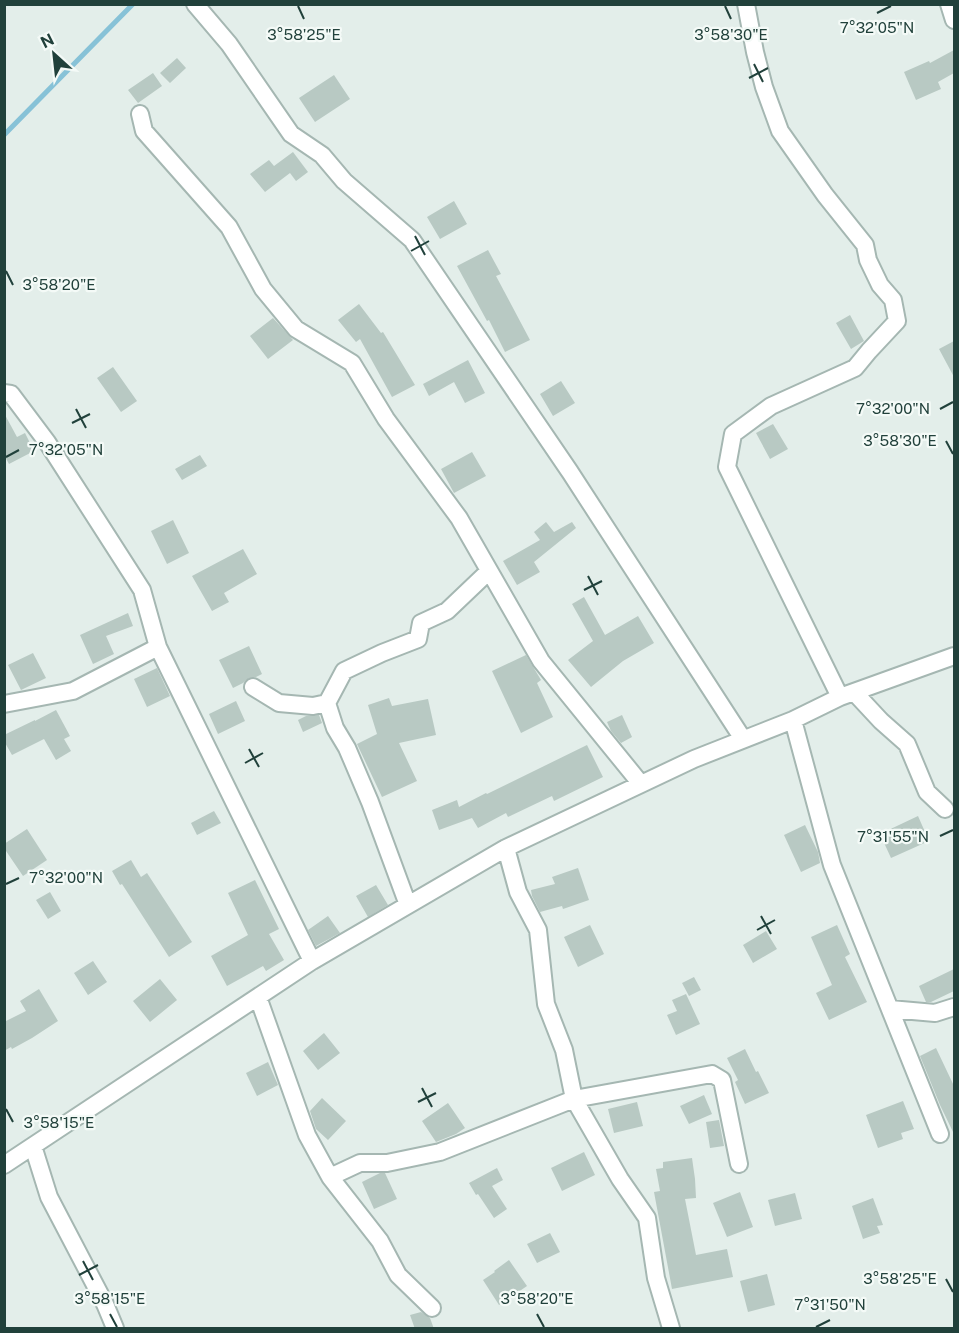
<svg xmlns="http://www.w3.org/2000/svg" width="959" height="1333" viewBox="0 0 959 1333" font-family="'Public Sans',sans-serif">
	<rect width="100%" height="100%" fill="#e3eeea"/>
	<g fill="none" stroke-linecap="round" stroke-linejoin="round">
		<!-- stream -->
		<path stroke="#87c2d7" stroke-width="5" d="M4,135L133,4"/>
	</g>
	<!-- building -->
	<path fill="#b8c9c3" d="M954,50V73L938,82L941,89L916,100L904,72L929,61L930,63Z
		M177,58L186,68L170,83L160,73Z
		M153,73L162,86L138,103L128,90Z
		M334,75L350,99L315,122L299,98Z
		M293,152L308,172L296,181L290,173L265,192L250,174L269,160L274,166Z
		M454,201L467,224L440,239L427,217Z
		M488,250L501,274L496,276L530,340L505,352L489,320L487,321L457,266Z
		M359,304L381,333L383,332L415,385L392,397L360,339L356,342L338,320Z
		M850,315L864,341L851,349L836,323Z
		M273,318L293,340L268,359L250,336Z
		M954,341V377L939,349Z
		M468,360L485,393L465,403L454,382L429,396L423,384Z
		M113,367L137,401L121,412L97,378Z
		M561,381L575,403L553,416L540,394Z
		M4,413L17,437L25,433L34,451L9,464L4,455Z
		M773,424L788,449L770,459L756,433Z
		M472,452L486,476L454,493L441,469Z
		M200,455L207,466L182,480L175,469Z
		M173,520L189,553L167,564L151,531Z
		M546,522L554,532L572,522L576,528L534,562L540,572L517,585L503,561L540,540L534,532Z
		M243,549L257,574L224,593L229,602L212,611L192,576Z
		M584,597L605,635L638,616L654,643L623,661L591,687L568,660L593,641L572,604Z
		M128,613L133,626L106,636L114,654L93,664L80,635Z
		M249,646L262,674L256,677L249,678L243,683L233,688L219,660Z
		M33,653L46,678L21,690L8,665Z
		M526,655L541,680L537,683L553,717L521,733L492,671Z
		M157,668L170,696L147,707L134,679Z
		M389,698L392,706L428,699L436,735L399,743L417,781L382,797L357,744L377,734L368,705Z
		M236,701L245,721L218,734L209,714Z
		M56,710L70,736L64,739L71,751L56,760L44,739L12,755L4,741V735L35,720V721Z
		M319,715L322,723L303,732L298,720L306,716Z
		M622,715L632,737L621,743L611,731L607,722Z
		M587,745L603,777L554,801L552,796L508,817L506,813L478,828L472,818L439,830L432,810L457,800L459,807L486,793L487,794Z
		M214,811L221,823L197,835L191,823Z
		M918,816L929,841L891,858L880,834Z
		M805,825L818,852L820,863L801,872L784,835Z
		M27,829L47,860L23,876L4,848V844Z
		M131,860L141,877L147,873L192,942L169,957L122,884L120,885L112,871Z
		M578,868L589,900L563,909L562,906L540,912L532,896L531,890L555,884L552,877Z
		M255,880L279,929L269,934L284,960L266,971L263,966L227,986L211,956L248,935L228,893Z
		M376,885L388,905L368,917L356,896Z
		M50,892L61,911L48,919L36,900Z
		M328,916L340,933L316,946L308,930Z
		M590,925L604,954L578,967L564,937Z
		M837,925L850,954L845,957L867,1002L829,1020L816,993L832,985L811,937Z
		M766,931L777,949L753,963L743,945Z
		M93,961L107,982L88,995L74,973Z
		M954,969V991L931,1002H926L919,986Z
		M694,977L701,990L689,996L682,983Z
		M160,979L177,1000L150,1022L133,1001Z
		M39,989L58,1021L32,1038L12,1049L11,1047L4,1051V1022L26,1011L20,1001Z
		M686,994L700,1024L676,1035L667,1015L677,1011L672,1000Z
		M324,1033L340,1053L318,1070L303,1051Z
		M936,1048L954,1086V1134L940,1105L920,1056Z
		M745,1049L756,1072L758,1071L769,1093L745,1104L735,1082L738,1080L727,1058Z
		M268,1062L278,1085L257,1096L246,1073Z
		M704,1095L712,1114L689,1124L680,1106Z
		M322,1098L346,1121L328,1140L316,1129L310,1111Z
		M903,1101L914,1129L901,1133L903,1139L878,1148L866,1115Z
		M637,1102L643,1126L614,1133L608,1109Z
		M448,1103L465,1128L456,1134L436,1142L422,1121Z
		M719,1120L724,1146L710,1148L706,1122Z
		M584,1152L595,1175L562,1191L551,1168Z
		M692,1158L695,1179L696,1198L685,1199L696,1255L727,1249L733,1277L672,1289L654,1192L660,1191L656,1169L663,1168V1162Z
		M497,1168L503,1180L492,1186L507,1209L494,1218L478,1194L476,1195L469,1183Z
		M380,1173H385L397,1199L374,1209L362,1182Z
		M740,1192L753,1227L727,1237L713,1203Z
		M795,1193L802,1219L775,1226L768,1200Z
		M873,1198L883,1225L877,1226L880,1233L863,1239L852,1206Z
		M550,1233L560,1252L537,1263L527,1244Z
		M509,1260L527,1286L499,1305L483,1280L495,1272L494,1271Z
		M767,1274L775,1305L748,1312L740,1281Z
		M421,1312L430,1318L434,1329H415L410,1315Z"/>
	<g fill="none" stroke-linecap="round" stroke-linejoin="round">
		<!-- minor casing -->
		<g stroke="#a5b7b2" stroke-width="20">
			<path id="minor" d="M195,4L229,44L291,134L322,155L344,181L412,240L570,472L743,739
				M746,4L755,52L764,87L780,131L825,195L865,245L868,260L880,285L893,300L897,321L869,351L855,368L771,406L733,434L727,467L840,697
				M949,4L954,20
				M140,114L144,131L229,227L263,289L296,329L352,363L386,419L459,518L541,661L641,784
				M4,393L11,394L47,442L142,590L158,647L312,961
				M253,687L279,703L313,706L327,703L344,671L382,653L418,639L421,623L447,611L489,571
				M854,692L881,721L907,744L927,792L945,809
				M327,703L335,728L347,748L370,802L408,905
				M4,704L73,691L158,647
				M793,720L832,865L940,1134
				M506,848L518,892L538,930L546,1004L564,1050L574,1099L620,1179L647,1218L656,1278L671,1328
				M258,997L307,1135L330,1177L380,1241L398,1275L432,1308
				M890,1009L935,1013L954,1007
				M33,1146L49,1197L105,1304L115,1328
				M4,1165L312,961L506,848L694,759L793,720L840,697L954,656
				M330,1177L360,1163H387L440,1152L574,1099L712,1074L722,1080L739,1164"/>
		</g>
		<!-- minor -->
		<use href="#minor" stroke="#fff" stroke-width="16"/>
	</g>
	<!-- ticks -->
	<path fill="none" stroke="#21413b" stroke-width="2" d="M298,6L304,19M725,6L731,19M877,13L891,6M754,64L763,82M749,78L768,68M415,236L425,255M411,251L429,241M6,271L13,285M76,409L86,428M940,409L953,402M72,423L90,414M946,441L953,454M6,457L19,450M588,576L598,595M584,590L602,581M249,749L259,767M245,763L263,753M940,836L953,830M6,884L19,878M761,916L771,934M757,930L775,920M422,1088L432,1107M418,1102L436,1093M6,1109L13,1122M83,1261L93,1280M79,1275L98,1265M946,1279L953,1292M110,1314L117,1327M537,1314L544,1327M816,1327L830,1320"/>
	<g font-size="15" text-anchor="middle" fill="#21413b" stroke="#f4faf7" stroke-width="4.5" stroke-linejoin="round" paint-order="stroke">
		<text x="877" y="33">7°32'05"N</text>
		<text x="304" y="40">3°58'25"E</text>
		<text x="731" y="40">3°58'30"E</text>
		<text x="59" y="290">3°58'20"E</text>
		<text x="893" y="414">7°32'00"N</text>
		<text x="900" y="446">3°58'30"E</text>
		<text x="66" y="455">7°32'05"N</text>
		<text x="893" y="842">7°31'55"N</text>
		<text x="66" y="883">7°32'00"N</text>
		<text x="59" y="1128">3°58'15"E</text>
		<text x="900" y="1284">3°58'25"E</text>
		<text x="110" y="1304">3°58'15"E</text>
		<text x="537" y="1304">3°58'20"E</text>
		<text x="830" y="1310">7°31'50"N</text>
	</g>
	<!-- border -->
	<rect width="959" height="1333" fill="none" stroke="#21413b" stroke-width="12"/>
	<!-- north arrow -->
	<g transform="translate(54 54) rotate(333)" stroke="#f4faf7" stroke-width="4.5" paint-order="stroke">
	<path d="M0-4.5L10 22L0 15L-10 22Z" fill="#21413b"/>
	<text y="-9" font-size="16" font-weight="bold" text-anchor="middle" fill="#21413b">N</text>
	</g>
</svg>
